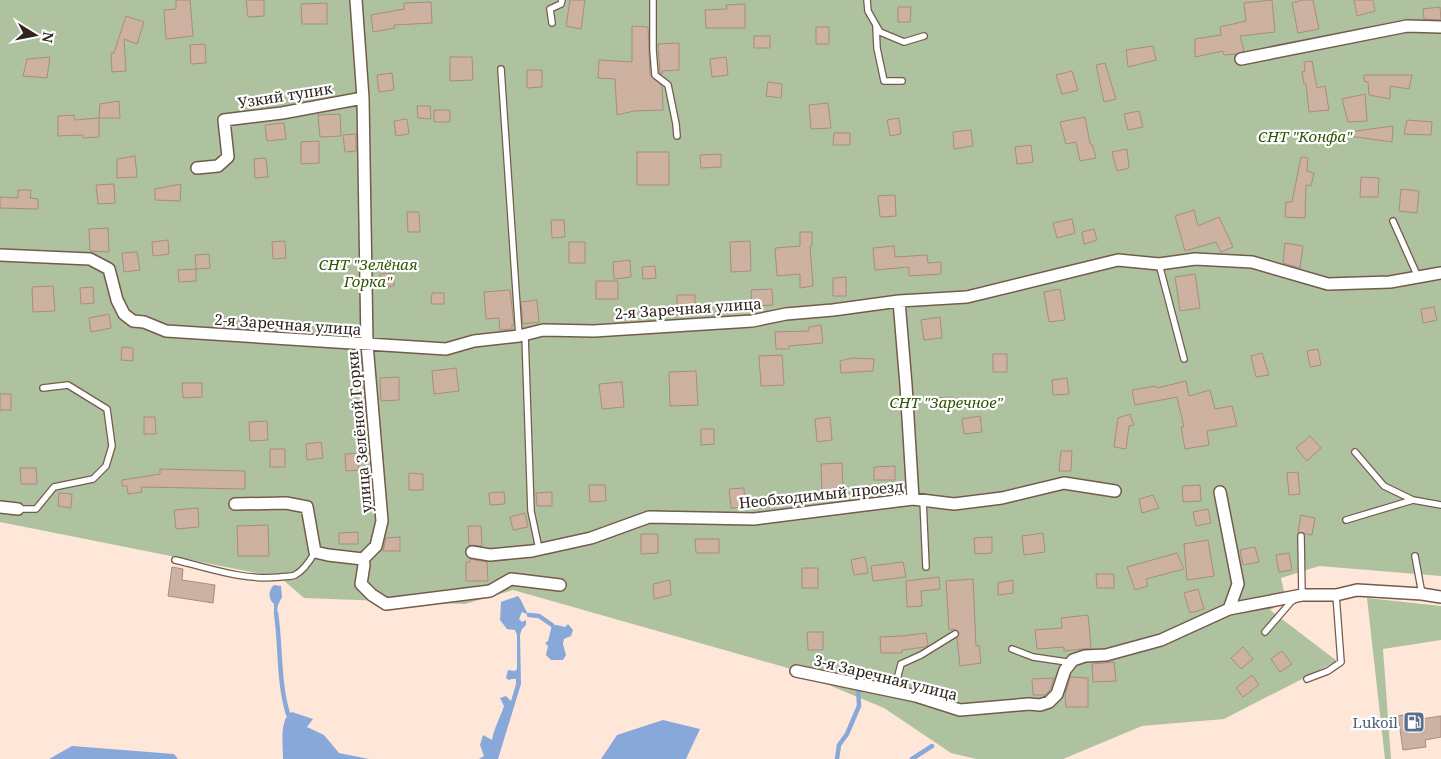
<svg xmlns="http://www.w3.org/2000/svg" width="1441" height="759" viewBox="0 0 1441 759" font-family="'Noto Serif',serif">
	<rect width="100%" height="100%" fill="#fee7d9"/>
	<!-- green -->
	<path fill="#aec2a0" d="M0,0H1441V576L1319,566L1281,578L1286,601L1270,610L1337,661L1224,719L1142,726L1063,759H976L951,753L884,708L788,668L513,590L465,604L304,598L281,578L0,522Z
		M1367,598L1441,606V640L1383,649L1391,759H1385Z"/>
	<!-- water -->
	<path fill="#89a8da" d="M274,585L281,586L282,597L278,605L277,612L274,613V604C268,599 268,590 274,585Z
		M518,596C523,602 524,609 529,615L522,612L519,619L522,622L526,620V625L522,629L520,635L521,684L498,759H479L484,756L480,745L483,735L492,740C494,728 500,718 504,706L500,698L506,696L511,701L516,684V679H512L509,680L506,678L508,670L515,671L517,669V635L515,630L507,629L500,620L501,602Z
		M568,624L573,630L571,636L564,639L563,644L566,655L563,660H551L546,655L548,646L545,643L548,641L552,625H557L565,627Z
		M292,712L313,719L307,727L324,735L339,753L369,759H283C283,747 279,717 292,712Z
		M663,720L700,729L686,759H601L617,735Z
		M72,746L174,754L178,759H49Z"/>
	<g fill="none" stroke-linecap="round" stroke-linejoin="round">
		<!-- stream -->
		<path stroke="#89a8da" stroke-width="4.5" d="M276,613C281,646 278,681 288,714
			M529,615L539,616L552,625
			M837,759L839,745L847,734L859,706L858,685
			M912,759L932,746"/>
	</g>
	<!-- building -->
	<path fill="#cdb1a1" stroke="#a88d7e" d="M176,0H190L193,36L166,39L164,10L176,9Z
		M246,0H264V16L248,17Z
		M570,0H585L581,29L566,26Z
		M1272,0L1275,32L1240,36L1244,51L1236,54L1224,55L1223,51L1195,57V39L1221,35L1220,27L1246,21L1244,3Z
		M1303,0H1313L1319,29L1298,33L1292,3Z
		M1354,0H1373L1375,11L1357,16Z
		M431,2L432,23L394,25L395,28L373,32L371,15L404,9V3Z
		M327,3V24H302L301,4Z
		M745,4V28H706L705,10L727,9L726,5Z
		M898,7H911L910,22H898Z
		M1440,7L1441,20L1424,19L1423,9Z
		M126,16L144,22L137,44L124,39L126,71L112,72L111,53H114Z
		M632,26L648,27L650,75L662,86L663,110L634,111L617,115L615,79L598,78L599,60L632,62Z
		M816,27H829V44H816Z
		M754,36H770V48H754Z
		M679,43V70L662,71V74L660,73L658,44Z
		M205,44L206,63L191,64L190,45Z
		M1153,46L1156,60L1128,67L1126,50Z
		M50,57L47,78L23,76L27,59Z
		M450,57H472L473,80L450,81Z
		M726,57L728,75L712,77L710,59Z
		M1312,61L1317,88L1325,86L1329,110L1309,112L1306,84H1304L1302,72L1305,71L1304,62Z
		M1105,63L1116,99L1104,102L1096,65Z
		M527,70H542V87L527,88Z
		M1072,71L1078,90L1062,94L1056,75Z
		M392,73L394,90L379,92L377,75Z
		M1364,75H1412L1409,89L1390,86V99L1369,95L1368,82L1364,81Z
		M768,82L782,84L781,98L766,96Z
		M1365,94L1367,121L1348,122L1342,99Z
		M119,101L120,118H99L100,104Z
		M828,103L831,128L811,129L809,105Z
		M417,106H430L431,119L418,118Z
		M434,110H450V122H434Z
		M1139,111L1143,127L1128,130L1124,114Z
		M340,114L341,136L320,137L318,115Z
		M74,115L75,120L99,118V137L83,138V135L58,136V116Z
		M1085,117L1090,144H1092L1096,158L1080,161L1076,142L1066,144L1060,122Z
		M899,118L901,134L890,136L887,120Z
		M407,119L409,134L396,136L394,121Z
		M1407,120L1432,122L1431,135L1404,134Z
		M284,123L286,139L267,141L265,125Z
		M1393,126L1392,142L1349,136V132Z
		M971,130L973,146L954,149L953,132Z
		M834,133H850V145H833Z
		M356,134V151L345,152L343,135Z
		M319,141V163L301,164V142Z
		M1031,145L1033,162L1017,164L1015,147Z
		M1127,149L1129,168L1117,171L1112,152Z
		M637,152H669V185H637Z
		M721,154V167L701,168L700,155Z
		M135,156L137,177L117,178V159Z
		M1301,157L1308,158L1307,171L1314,173L1311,186L1306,185L1305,218L1285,217L1286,202H1292Z
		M266,158L268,177L255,178L254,159Z
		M1361,177L1379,178L1378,197H1360Z
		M114,184L115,203L98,204L96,185Z
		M181,184L180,201L155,200V189Z
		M1401,189L1419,191L1417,213L1399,211Z
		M18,190H31L30,198L38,199V209L0,208V197L18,198Z
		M895,195L896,216L880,217L878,196Z
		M1194,210L1198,226L1219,217L1233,247L1221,252L1216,242L1185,251L1175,216Z
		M407,212H419L420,232H408Z
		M1072,219L1075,233L1057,238L1053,223Z
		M551,220H564L565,237L552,238Z
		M108,228L109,252L90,251L89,229Z
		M1094,229L1097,240L1084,244L1082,232Z
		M800,232H812V246H810L813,286L800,288V274L777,276L775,248L800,246Z
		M168,240L169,254L153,256L152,242Z
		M285,241L286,258L273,259L272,242Z
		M750,241L751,271L731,272L730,242Z
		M569,242H585V263H569Z
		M1285,243L1303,246L1300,268L1283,263Z
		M894,246L895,257L927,255L928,263L941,262V274L909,276V267L875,270L873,248Z
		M137,252L140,270L124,272L122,253Z
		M209,254L210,268L196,269L195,255Z
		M630,260L631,277L614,279L613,262Z
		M655,266L656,278L643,279L642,267Z
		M196,269V281L179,282L178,270Z
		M394,273V286L380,287V274Z
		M1195,274L1200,308L1180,311L1175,277Z
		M846,277V296H833V278Z
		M596,281H618V299H596Z
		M53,286L55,311L33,312L32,287Z
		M93,287L94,303L81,304L80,288Z
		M772,289L773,305L752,306L751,290Z
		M1060,289L1065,320L1049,322L1044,292Z
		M510,290L514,325H512V329L500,330L499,318L486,319L484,292Z
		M432,293H444V304H431Z
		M677,295H695V315H677Z
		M537,300L539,322L523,324L521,302Z
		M1434,307L1437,320L1423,323L1421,309Z
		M109,314L111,328L91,332L89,318Z
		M940,317L942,338L924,340L921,320Z
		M821,325L823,343L789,346V349H776L775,332L809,331V327Z
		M122,347L133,348V361L121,360Z
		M1318,349L1321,365L1310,367L1307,351Z
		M1262,353L1269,375L1256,377L1251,356Z
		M993,354H1007V372H993Z
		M782,355L784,385L761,386L759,356Z
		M852,358L874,359L873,371L841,373L840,361Z
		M456,368L459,391L434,394L432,371Z
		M696,371L698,405L670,406L669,372Z
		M399,377V400L381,401L380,378Z
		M1067,378L1069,394L1053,395L1052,380Z
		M1186,381L1189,396L1210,390L1215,409L1232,406L1237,426L1207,431L1209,445L1185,449L1181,427H1184L1177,397L1135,405L1132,390L1156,386L1157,388Z
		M622,382L624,407L602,409L599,384Z
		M182,383H202V397L183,398Z
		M0,394H11V410H0Z
		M953,397V409L930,410L929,398Z
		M1130,414L1134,425L1129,426L1126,449L1114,447L1118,418Z
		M980,416L982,432L964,434L962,419Z
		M144,417H155L156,434H144Z
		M830,417L832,440L817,442L815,419Z
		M267,421L268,440L250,441L249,422Z
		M701,429H714V444L701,445Z
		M1310,436L1321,448L1307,461L1296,448Z
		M321,442L323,458L307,460L306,444Z
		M270,449H285V467H270Z
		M1061,451H1072L1071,471H1059Z
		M358,453L359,470L346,471L345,454Z
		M842,463L843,493L822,494L821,464Z
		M895,466V480H874V467Z
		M20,468H36L37,484H21Z
		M160,469L245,471V489L141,487L142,492L128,494L127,486H122V480L160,474Z
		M1298,472L1300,494L1289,495L1287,473Z
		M409,473L423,474V490H409Z
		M589,485H605L606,501L590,502Z
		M1200,485L1201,501L1183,502L1182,486Z
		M744,488L745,507L731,508L729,489Z
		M504,492L505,504L490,505L489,493Z
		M552,492V506H537L536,493Z
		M59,493L72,494L71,508L58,506Z
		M1153,495L1159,508L1142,513L1139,499Z
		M198,508L199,527L176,529L174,510Z
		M1208,509L1211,523L1196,526L1193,512Z
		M525,513L528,527L513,530L510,517Z
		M1301,515L1315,518L1312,535L1298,532Z
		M268,525L269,556H238L237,526Z
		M468,526H481L482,546L469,545Z
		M358,532V544H339V533Z
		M1043,533L1045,552L1024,555L1022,536Z
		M641,534H658V553L641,554Z
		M400,537V551H383L386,538Z
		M992,537V553L975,554L974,538Z
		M695,539H719V553H696Z
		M1208,540L1214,576L1187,580L1184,544Z
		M1255,547L1259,562L1243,565L1240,550Z
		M1177,553L1184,569L1146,579L1148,586L1135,590L1127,567Z
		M1289,553L1292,570L1279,572L1276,555Z
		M865,557L868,573L854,575L851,560Z
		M470,559L487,562L488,581H466V562H470Z
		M903,562L906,577L873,581L871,566Z
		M172,567L183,569L182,580L215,585L213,603L168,596Z
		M802,568H818V588H802Z
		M1096,574H1114V588H1097Z
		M939,577L940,589L921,591L922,606L907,607L906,581Z
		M973,579L976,646L979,645L981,663L960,666L957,638L959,632L955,629L949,630L946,581Z
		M670,580L671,595L654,599L653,584Z
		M1013,580V593L998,595V583Z
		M1198,589L1204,609L1190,613L1184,593Z
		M1088,615L1091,648L1064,651V647L1037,649L1035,630L1062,628L1061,618Z
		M807,632H823V650H808Z
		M926,633L928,645L925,647L902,650V653H881L880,637L902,636Z
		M1243,647L1253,659L1241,669L1231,658Z
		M1282,651L1292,664L1280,672L1271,659Z
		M1114,662L1116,681L1093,682L1092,664Z
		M1252,675L1259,685L1243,697L1236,688Z
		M1070,677L1088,678V707H1066L1065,695Z
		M1054,678L1050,690L1045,695H1033L1032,679Z
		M1420,712L1421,719L1441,716V737L1425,740L1426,747L1403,750L1398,716Z"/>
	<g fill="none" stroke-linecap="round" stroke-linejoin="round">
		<!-- service casing -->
		<g stroke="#745b4c" stroke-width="8">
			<path id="service" d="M653,0V50L655,75L668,85L676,124L677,136
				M867,0L868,11L880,32L904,42L924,36
				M552,23L550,9L561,4L562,0
				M876,26L877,48L884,81H902
				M501,69L519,336
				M1393,221L1418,277
				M1159,264L1184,359
				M525,335L531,511L539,549
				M1355,452L1384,486L1413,500
				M923,500L926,567
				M18,509H36L54,487L93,479L106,466L112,446L107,409L68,385L43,388
				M1346,520L1413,500L1441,505
				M1415,556L1422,594
				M175,560C210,568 244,581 280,577C284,576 291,577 295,575C303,571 311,559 315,552
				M1265,632L1291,602L1302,595L1301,536
				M1012,649L1033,657L1067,662L1071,661
				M1307,679L1328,671L1341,662L1336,595
				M894,691L901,664L921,655L955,634"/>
		</g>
		<!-- minor casing -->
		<g stroke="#745b4c" stroke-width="14">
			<path id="minor" d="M356,0L363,98L367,344L382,521L376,546L363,559L364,565L361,584L372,595L386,604L490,591L511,579L560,585
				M1241,59L1407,26L1441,27
				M197,168L218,166L228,157L224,120L282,113L363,98
				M0,255L90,259L109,269L117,300L124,314L133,321L144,322L166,331L446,349L474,341L519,336L543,330L594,331L752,321L786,314L833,310L899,301L967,297L1118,260L1159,264L1195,259L1252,262L1328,284L1390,282L1441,273
				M899,301L906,385L913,499
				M1220,492L1238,584L1229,609
				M235,504L286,503L307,507L315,552L328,555L363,559
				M0,507L18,509
				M472,552L490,555L532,551L591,538L649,517L754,519L913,499L954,504L1002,498L1064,483L1115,491
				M796,671L916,696L960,710L1029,704L1040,705L1049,702L1057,694L1065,670L1073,660L1085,656L1106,655L1161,640L1229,609L1302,595H1336L1357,590L1422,594L1441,597"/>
		</g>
		<!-- service -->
		<use href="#service" stroke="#fff" stroke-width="5.5"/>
		<!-- minor -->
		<use href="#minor" stroke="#fff" stroke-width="11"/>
	</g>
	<!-- icons -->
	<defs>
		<g id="fuel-square" transform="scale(1.125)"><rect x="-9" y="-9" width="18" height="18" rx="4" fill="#5c6f8a" stroke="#fff"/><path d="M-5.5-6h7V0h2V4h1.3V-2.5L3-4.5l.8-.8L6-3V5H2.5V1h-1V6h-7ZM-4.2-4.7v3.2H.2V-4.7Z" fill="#fff"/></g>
	</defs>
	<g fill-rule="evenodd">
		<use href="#fuel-square" x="1414" y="722"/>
	</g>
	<g text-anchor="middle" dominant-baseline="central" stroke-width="4.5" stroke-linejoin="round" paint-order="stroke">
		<!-- street labels -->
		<g font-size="15" fill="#2f241e" stroke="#fff">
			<text transform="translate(285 95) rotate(-9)">Узкий тупик</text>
			<text transform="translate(688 308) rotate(-4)">2-я Заречная улица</text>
			<text transform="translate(288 324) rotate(4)">2-я Заречная улица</text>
			<text transform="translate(359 432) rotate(-95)">улица Зелёной Горки</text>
			<text transform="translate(821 494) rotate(-6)">Необходимый проезд</text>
			<text transform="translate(886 677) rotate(14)">3-я Заречная улица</text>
		</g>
		<!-- park labels -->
		<g font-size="15" font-style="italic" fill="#305503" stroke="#fff">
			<text x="1305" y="136">СНТ "Конфа"</text>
			<text x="368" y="264">СНТ "Зелёная<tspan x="368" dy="17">Горка"</tspan></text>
			<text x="946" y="402">СНТ "Заречное"</text>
		</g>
		<!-- service labels -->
		<g font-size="15" fill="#4e5e75" stroke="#fff" text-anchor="end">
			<text x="1398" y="722">Lukoil</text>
		</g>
	</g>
	<!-- north arrow -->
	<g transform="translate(35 35) rotate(100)" stroke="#ffffff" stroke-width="4" paint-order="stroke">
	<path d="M0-4L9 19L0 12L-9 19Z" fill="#2f241e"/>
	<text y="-8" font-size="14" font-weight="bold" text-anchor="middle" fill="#2f241e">N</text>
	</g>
</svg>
